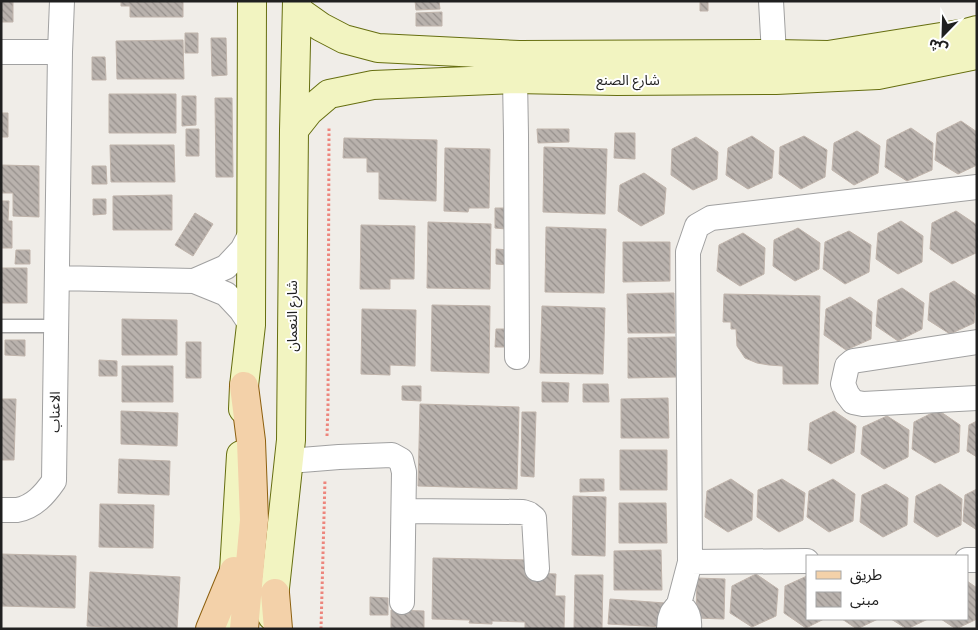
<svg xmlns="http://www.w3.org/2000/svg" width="978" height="630" viewBox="0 0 978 630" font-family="'Nunito Sans','Noto Sans Arabic',sans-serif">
	<defs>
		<pattern id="building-back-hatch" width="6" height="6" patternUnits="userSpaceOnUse" patternTransform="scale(1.25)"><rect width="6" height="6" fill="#b9b2ad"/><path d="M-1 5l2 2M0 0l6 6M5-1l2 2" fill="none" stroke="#96908c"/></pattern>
	</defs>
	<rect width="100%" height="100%" fill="#f0ede8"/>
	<!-- building -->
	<path fill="url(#building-back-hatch)" stroke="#c0b4ab" d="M1,1H13V22H1Z
		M121,1H183V17H130V6H121Z
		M415,1H439L440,9L416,10Z
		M700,1H708V11H700Z
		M442,12V26H416V13Z
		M185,33H198V53H185Z
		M211,38H226L227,75L212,76Z
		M183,40L184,79H117L116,41Z
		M92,57H105L106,80H92Z
		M109,94H176V133H109Z
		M182,96H196V125L182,126Z
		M215,98H232L233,177H216Z
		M1,113H8V137H1Z
		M961,121L977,132V165L958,174L935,160L937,133Z
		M911,128L933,143L932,170L907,181L885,167L887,140Z
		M186,129H199V156H186Z
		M537,129H569V142L538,143Z
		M857,131L880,146L878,173L854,185L832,170L834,143Z
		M615,133H635V159L614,158Z
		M752,136L774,151L772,178L748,189L726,175L728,148Z
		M804,136L827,150L825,177L801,189L779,174L780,147Z
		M696,137L718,152L717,179L693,190L671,175L672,149Z
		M344,138L437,140L436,201L379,199V172H367V158H343Z
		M110,145H174L175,182H111Z
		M544,147L607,149L605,214L543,212Z
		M445,148L490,149L489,208H469L468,212L444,211Z
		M1,165L39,166V217L13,216V193H1Z
		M92,166H106L107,184H92Z
		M644,173L666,188L664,214L641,226L618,211L620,185Z
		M172,195V230H113V196Z
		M93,199H106V214L93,215Z
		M1,201H9L8,221H12V248H1Z
		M495,208H506V229L495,228Z
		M956,211L977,225V241L976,253L952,264L930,249L932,223Z
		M195,213L213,224L193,256L175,245Z
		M901,221L923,236L922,262L898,274L876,259L878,233Z
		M428,222L491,224L490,289L427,288Z
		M361,225L415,226L414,279H390V289H360Z
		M546,227L606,229L604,293L545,292Z
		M798,228L820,243L819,269L795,281L773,266L774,240Z
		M849,231L871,245L869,272L845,284L823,269L825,242Z
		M743,233L765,248L764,274L740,286L717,271L719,245Z
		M623,242H670V281L623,282Z
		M496,249L509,250V265L496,264Z
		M16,250H30V264H15Z
		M1,268H27V303H1Z
		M954,281L976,296L974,323L950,334L928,320L930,293Z
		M902,288L924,303L922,329L898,341L876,326L878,300Z
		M674,293L675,333H628L627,294Z
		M724,294L820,296L818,384H783V366L769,365L757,363L745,358L737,346L736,329H731V322H723Z
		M850,297L872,312L871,339L846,350L824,335L826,309Z
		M432,305L490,306L489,373L431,371Z
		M542,306L605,308L603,374L540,373Z
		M362,309L416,310L415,366L390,365V375L361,374Z
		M122,319L177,320V355H122Z
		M496,329H507V347H495Z
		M675,337L676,377L628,378V338Z
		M5,340H25V356L5,355Z
		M186,342H201V378H186Z
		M99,360L117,361V376H99Z
		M122,366H173V402H122Z
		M542,382L569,383L568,402H542Z
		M583,384H608L609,402H583Z
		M402,386H421V401L402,400Z
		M668,398L669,438H621V399Z
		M1,399H16L14,460H1Z
		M420,404L519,407L517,489L418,486Z
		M938,410L960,425L959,452L935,463L912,449L914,422Z
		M121,411L178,413L177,446L121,444Z
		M834,411L856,426L854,452L831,464L808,450L810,423Z
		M522,412H536L534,477L521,476Z
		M887,416L909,430L908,457L884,469L861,454L863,427Z
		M977,421V457L967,451L969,425Z
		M620,450H667V490H620Z
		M119,459L170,461L169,495L118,493Z
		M580,479H604V491L580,492Z
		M731,479L753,494L752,520L728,532L705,517L707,491Z
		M782,479L805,493L803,520L779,532L757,517L758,490Z
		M833,479L855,494L853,521L829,532L807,517L809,491Z
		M886,484L908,498L907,525L883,537L860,522L862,495Z
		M940,484L962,499L961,525L937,537L914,522L916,496Z
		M977,489V530L963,521L965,495Z
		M573,496L606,497L605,556L572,555Z
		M619,503H666L667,543H619Z
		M100,504L154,505L153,548L99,547Z
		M661,550L662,590H614V551Z
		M1,554L76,556L75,608L1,606Z
		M433,558L529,560V573L556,574L555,596H565L564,629H525V622L492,621V624L469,623L470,620L432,619Z
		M90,572L180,577L177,629H141L87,626Z
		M756,574L778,589L776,616L752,627L730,613L732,586Z
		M575,575H603L602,629H574Z
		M807,576V619H824L806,628L784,613L785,586Z
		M697,578L725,579L724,619L696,618Z
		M967,581L977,588V619L956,629L941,619H967Z
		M370,597L388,598V615H370Z
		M610,599L665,603L663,627L608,624Z
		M391,610L424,611V629H391Z
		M842,619H878L857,629Z
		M891,619H928L907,629Z"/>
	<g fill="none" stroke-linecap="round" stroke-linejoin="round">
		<!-- lane casing -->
		<g stroke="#a1a1a1" stroke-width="15">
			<path id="lane" d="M1,326H56"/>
		</g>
		<!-- street casing -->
		<g stroke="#a1a1a1" stroke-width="26">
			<path id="street" d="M771,1L775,72
				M1,52H60
				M515,79L516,135L517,357
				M57,278L194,281L226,294L241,310L251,325
				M194,281L226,267L242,250L251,233
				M977,342L853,361L847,366L843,384L847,394L853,402L863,404L977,398
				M289,461L339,457L392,455L401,460L404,472L402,602
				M1,510C6,510 12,510 17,510C34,507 45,494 54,481L60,52L62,1
				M404,511L523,512L529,514L534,518L537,569
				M967,560H977
				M690,562L807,561
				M679,604C688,611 690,618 689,629
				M669,629L670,619L672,613L679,604L690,562L688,252L697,226L711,218L977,187"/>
		</g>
		<!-- secondary casing -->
		<g stroke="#666e10" stroke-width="30">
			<path id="secondary" d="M297,10L321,27L344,39L378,48L519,55L775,54L828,55L966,33L977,30
				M294,130L309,111L329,94L373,85L515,79L617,81L776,80L878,75L977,55
				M243,409L244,386L251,325L252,1
				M272,616L291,440L294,130L297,1
				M228,629L234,571L241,455"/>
		</g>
		<!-- primary casing -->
		<g stroke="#8d600f" stroke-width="30">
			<path id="primary" d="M244,386L251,441L254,520L244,629
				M275,593L278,629
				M210,629L234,571"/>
		</g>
		<!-- path -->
		<path stroke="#ed857c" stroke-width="3" stroke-dasharray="2.5 2.5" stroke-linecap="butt" d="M327,436L328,406L329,127
			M321,629L325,479"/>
		<!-- lane -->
		<use href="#lane" stroke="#fff" stroke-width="12"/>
		<!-- street -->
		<use href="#street" stroke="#fff" stroke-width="24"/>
		<!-- secondary -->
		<use href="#secondary" stroke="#f2f4c1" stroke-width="28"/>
		<!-- primary -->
		<use href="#primary" stroke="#f3d1a9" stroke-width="28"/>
	</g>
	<g text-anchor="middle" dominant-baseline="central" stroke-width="4" stroke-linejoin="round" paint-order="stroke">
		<!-- street labels -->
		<g font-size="14" fill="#202020" stroke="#fff">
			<text x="628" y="80">شارع الصنع</text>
			<text transform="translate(292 316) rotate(-90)">شارع النعمان</text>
			<text transform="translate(55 412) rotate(-89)">الاعناب</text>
		</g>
	</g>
	<!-- border -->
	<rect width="978" height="630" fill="none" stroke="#202020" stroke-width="5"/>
	<!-- legend -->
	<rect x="806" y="555" width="162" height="65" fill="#ffffff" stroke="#a6a6a6"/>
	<rect x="816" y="571" width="25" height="8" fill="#f3d1a9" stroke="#a6a6a6"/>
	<text x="850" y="580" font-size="15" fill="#202020">طريق</text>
	<rect x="816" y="592" width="25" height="15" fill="url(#building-back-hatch)" stroke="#a6a6a6"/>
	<text x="850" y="605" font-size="15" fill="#202020">مبنى</text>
	<!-- north arrow -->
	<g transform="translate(943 35) rotate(203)" stroke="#ffffff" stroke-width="4" paint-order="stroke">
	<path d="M0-4L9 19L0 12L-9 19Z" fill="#202020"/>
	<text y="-8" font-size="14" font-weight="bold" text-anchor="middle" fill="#202020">ش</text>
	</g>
</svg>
